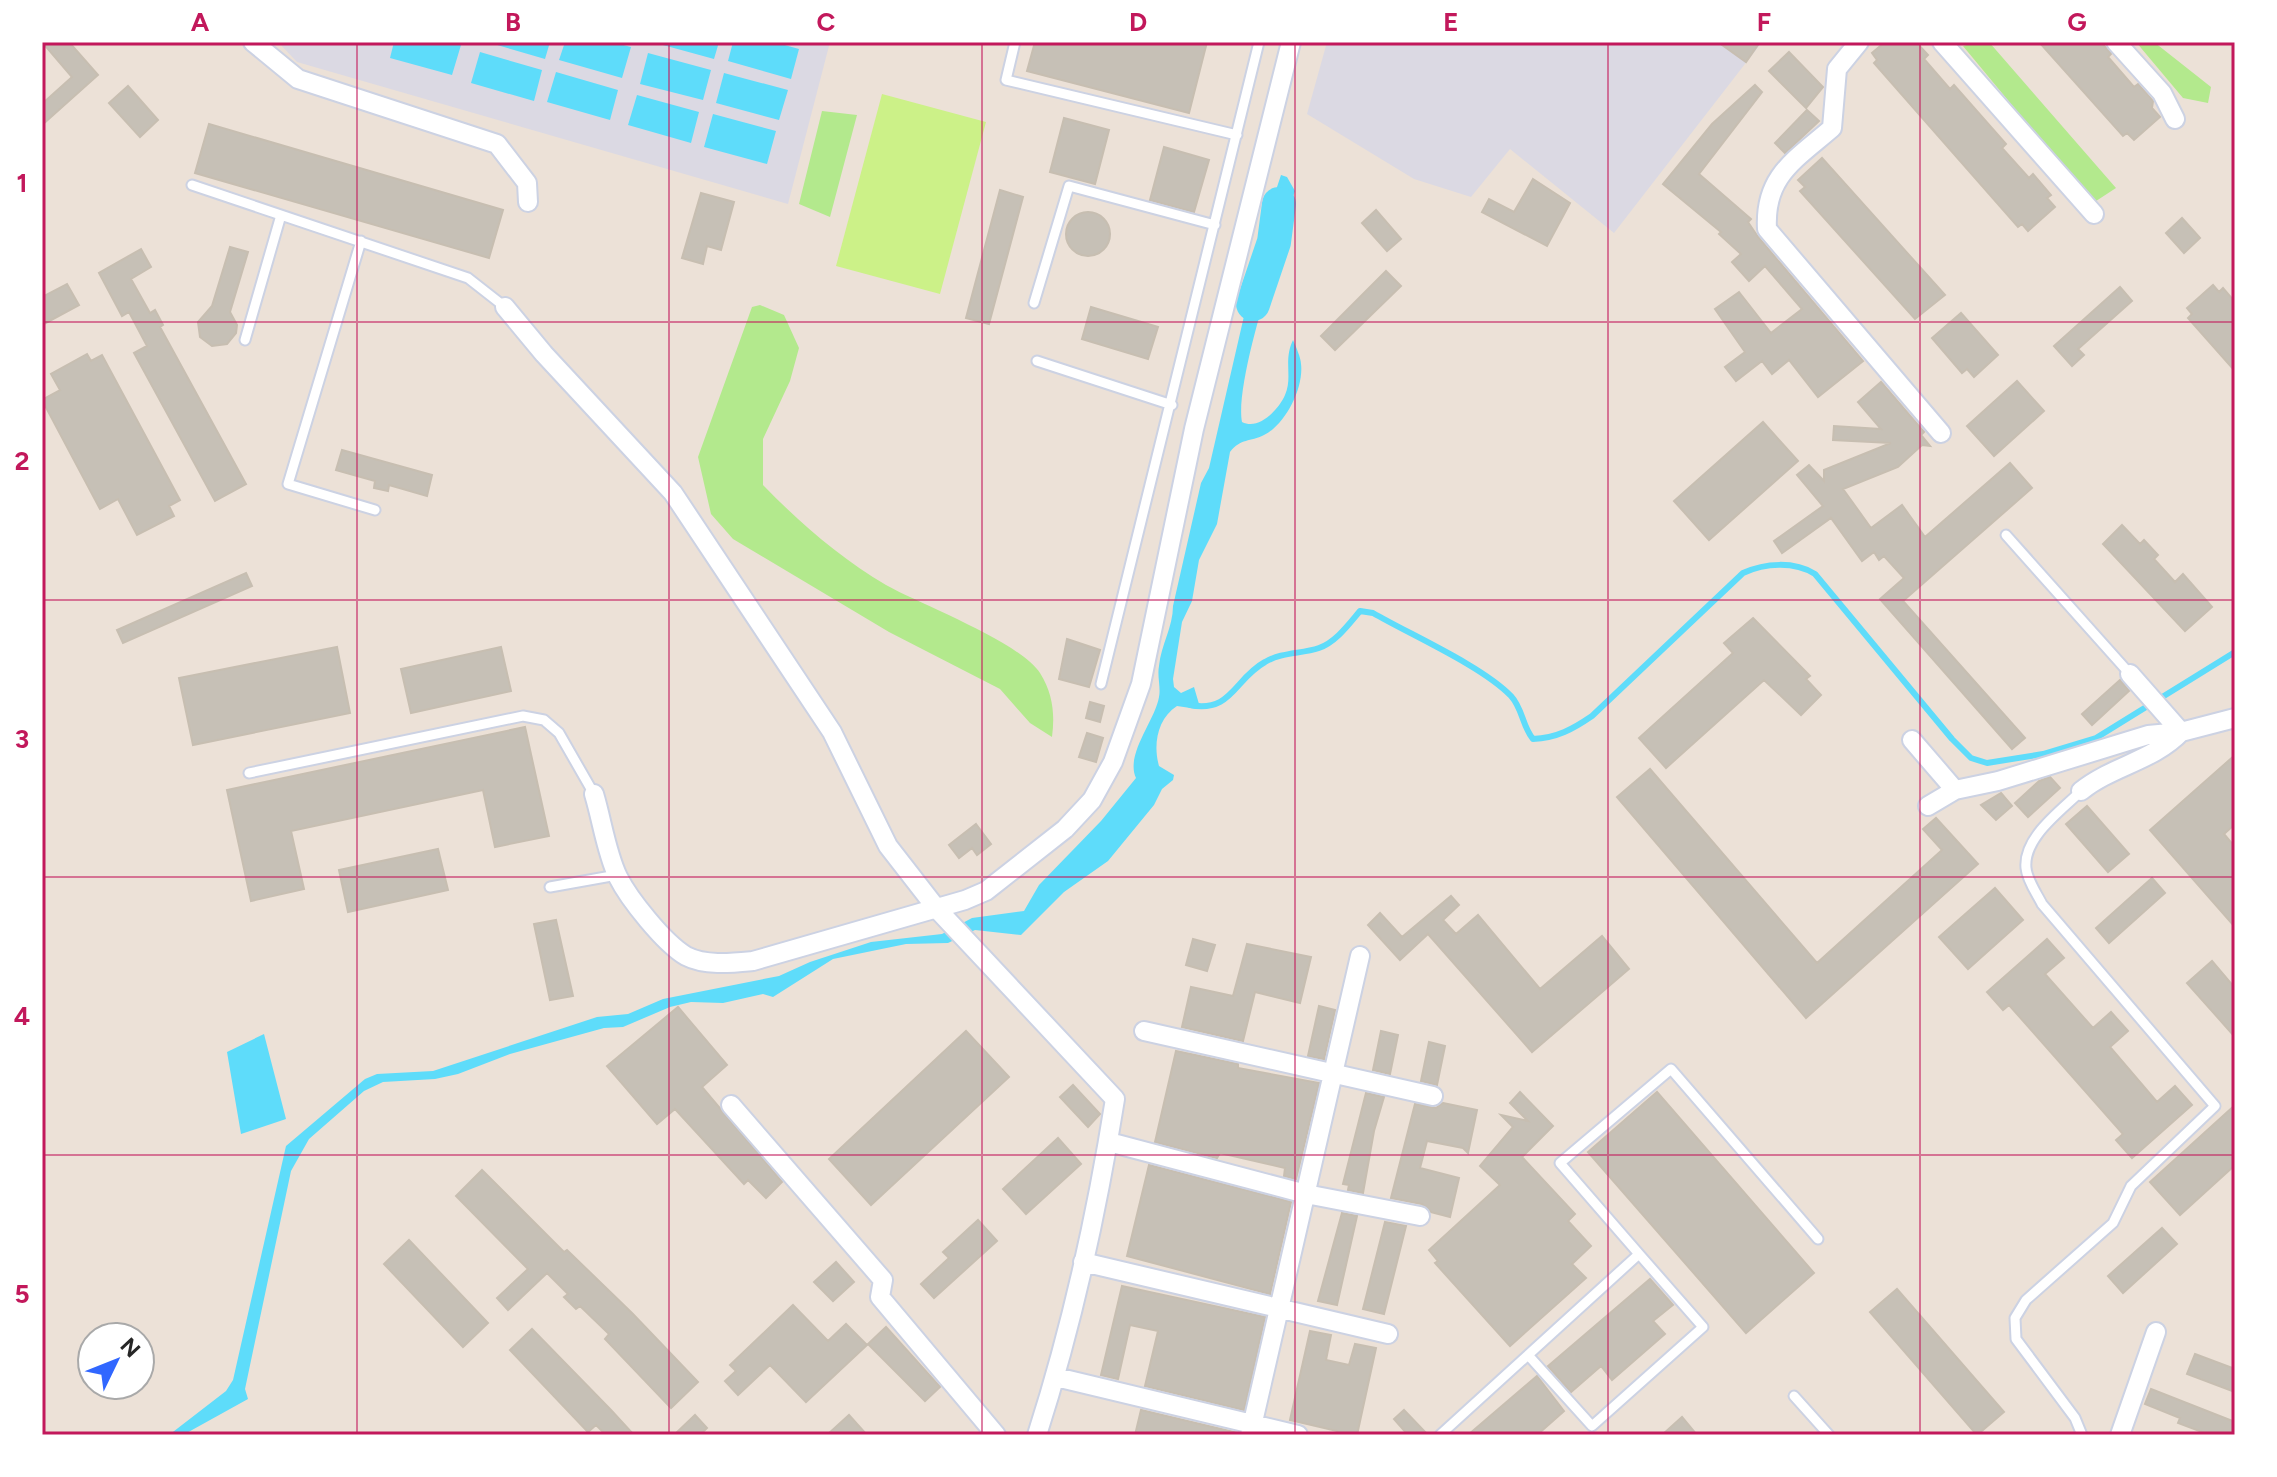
<svg xmlns="http://www.w3.org/2000/svg" width="2277" height="1477" viewBox="0 0 2277 1477" font-family="Figtree,sans-serif">
	<rect width="100%" height="100%" fill="#ece1d7"/>
	<!-- industrial -->
	<path fill="#dbd9e3" d="M278,42H830L788,204L297,62Z
		M1327,42H1762L1614,233L1510,149L1471,197L1414,179L1307,114Z"/>
	<!-- green -->
	<path fill="#b3e98d" d="M1977,42H1989L2116,188L2093,203L1963,46Z
		M2136,42H2154L2211,87L2208,103L2183,98Z
		M822,111L857,115L830,217L799,204Z
		M760,305L784,315L799,348L790,381L763,439V485C800,523 840,558 886,585C922,605 1020,642 1040,673C1053,694 1055,714 1052,737L1030,723L1000,689L889,632L733,539L711,514L698,457L752,307Z"/>
	<!-- pitch -->
	<path fill="#ccf188" d="M882,94L986,122L940,294L836,266Z"/>
	<!-- water -->
	<path fill="#5edcfa" d="M394,42L461,45L452,75L390,58Z
		M487,42H550L545,59Z
		M565,42H612L631,47L622,78L559,60Z
		M652,42H719L714,59Z
		M733,42H774L799,49L791,79L728,61Z
		M480,52L542,70L534,101L471,83Z
		M648,53L711,70L703,100L640,84Z
		M556,72L618,90L610,120L547,102Z
		M724,73L788,90L779,120L716,103Z
		M637,95L699,112L691,143L628,125Z
		M713,114L776,131L767,164L704,147Z
		M1281,175L1287,177L1295,191L1280,236V259L1260,238Z
		M1259,251L1275,268C1263,299 1236,392 1242,422C1259,431 1279,409 1285,395C1293,377 1283,361 1293,340C1296,347 1301,358 1301,364C1304,388 1285,425 1264,435C1250,442 1241,438 1230,452L1217,524L1199,560L1192,601L1182,622L1173,679L1174,687L1181,693L1194,687L1199,704L1197,709L1177,706C1157,719 1153,745 1159,766L1174,775L1173,780L1162,789L1154,805L1108,861L1064,892L1021,935L975,930L948,943L906,944L833,959L773,997L763,994L723,1003L691,1002L670,1007L623,1027L604,1028L510,1054L458,1074L435,1079L383,1082L364,1091L309,1139L291,1171L245,1389L248,1399L183,1435H169L226,1391L233,1380L286,1146L365,1079L377,1074L433,1071L597,1017L628,1014L663,999L779,976L810,962L871,942L942,934L972,918L1024,911L1039,885L1101,821L1136,778C1125,754 1155,721 1159,697C1161,688 1157,676 1159,666C1161,645 1173,627 1173,606L1201,483L1209,468Z
		M264,1034L286,1119L241,1134L227,1052Z"/>
	<g fill="none" stroke-linecap="round" stroke-linejoin="round">
		<!-- stream -->
		<path stroke="#5edcfa" stroke-width="6" d="M1190,705C1232,713 1234,679 1265,662C1282,652 1301,654 1319,648C1336,642 1349,624 1360,611L1373,613C1411,635 1482,666 1511,696C1523,709 1522,726 1533,739C1557,738 1573,729 1592,716L1743,573C1765,563 1794,561 1815,574L1952,739L1971,758L1987,763L2043,754L2096,738L2235,652"/>
		<!-- river -->
		<path stroke="#5edcfa" stroke-width="34" d="M1253,304L1274,242L1279,204"/>
	</g>
	<!-- building -->
	<path fill="#c6c0b6" stroke="#c7beb1" stroke-width="2" d="M42,42H69L98,75L42,125V104L72,77Z
		M1035,42H1207L1189,113L1027,71Z
		M1718,42H1760L1746,62Z
		M1885,42H1916L1928,55L1924,59L1950,89L1954,85L2006,144L2002,148L2029,178L2033,174L2051,195L2047,198L2055,207L2028,231L2022,224L2018,227L1874,63L1877,60L1872,53Z
		M2039,42H2101L2111,54L2108,57L2134,87L2138,84L2153,101L2152,108L2160,117L2134,140L2127,133L2123,136Z
		M1789,52L1823,87L1806,108L1769,71Z
		M1755,85L1762,92L1699,174L1751,219L1748,222L1758,237L1863,361L1818,397L1789,360L1772,374L1762,361L1736,381L1725,367L1745,352L1715,309L1739,292L1771,333L1802,309L1765,266L1749,281L1732,262L1741,254L1719,234L1721,232L1663,184L1712,124Z
		M128,86L158,120L140,137L109,103Z
		M1807,110L1819,121L1785,153L1775,143Z
		M1064,118L1109,130L1095,184L1050,172Z
		M209,124L503,210L489,258L195,173Z
		M1164,147L1209,160L1194,212L1150,200Z
		M1822,158L1945,295L1915,319L1800,191L1805,187L1798,180Z
		M1533,179L1570,203L1547,246L1482,212L1489,199L1514,212Z
		M1000,190L1023,197L989,324L966,318Z
		M701,193L734,202L721,250L707,246L703,264L682,258Z
		M1376,210L1401,239L1387,251L1362,223Z
		M1066 234a22 22 0 1 1 44 0a22 22 0 1 1-44 0Z
		M2182,218L2200,238L2184,253L2166,233Z
		M230,247L248,252L230,312L237,325L236,333L227,344L212,346L200,337L198,322L212,306Z
		M141,249L151,267L131,279L150,313L155,310L163,325L160,327L246,484L215,501L134,353L147,346L129,312L122,316L99,273Z
		M1386,271L1401,286L1335,350L1321,336Z
		M67,284L79,305L42,325V297Z
		M2213,285L2219,292L2223,288L2235,302V371L2188,318L2192,314L2187,308Z
		M2120,287L2132,301L2078,349L2084,355L2072,366L2054,346Z
		M1091,307L1158,327L1148,359L1082,339Z
		M1961,313L1998,355L1974,377L1967,369L1962,373L1932,338Z
		M87,354L91,361L102,355L180,500L169,506L174,516L137,535L118,499L100,509L42,400L60,390L51,374Z
		M2017,381L2044,411L1994,456L1967,426Z
		M1881,382L1924,432L1921,435L1930,446L1922,445L1898,467L1843,489L1871,528L1902,505L1925,537L2010,463L2032,488L1903,601L2025,738L2012,749L1880,599L1904,578L1884,556L1879,560L1874,552L1862,561L1831,518L1782,553L1774,541L1823,506L1797,475L1809,465L1824,481V470L1891,443L1833,440L1834,426L1881,429L1858,402Z
		M1763,422L1798,461L1709,540L1674,501Z
		M342,450L432,475L427,496L389,485L388,491L374,488L375,481L336,470Z
		M2122,525L2140,544L2144,540L2158,555L2154,559L2175,582L2183,574L2212,607L2185,631L2103,544Z
		M246,573L252,586L123,643L117,630Z
		M1753,618L1810,676L1806,679L1821,695L1801,715L1764,680L1666,768L1639,738L1733,653L1724,643Z
		M1067,639L1100,650L1089,687L1059,679Z
		M337,647L350,713L193,745L179,678Z
		M501,647L511,691L411,713L401,669Z
		M2120,680L2129,691L2092,725L2082,714Z
		M1090,702L1104,706L1100,722L1086,718Z
		M525,727L549,836L495,847L483,790L291,831L304,889L251,901L227,790Z
		M1087,733L1103,738L1096,762L1079,757Z
		M2235,755V824L2224,834L2235,847V927L2150,830Z
		M1650,769L1817,963L1942,850L1923,829L1936,818L1978,864L1806,1018L1617,797Z
		M2050,777L2060,788L2028,817L2015,803L2039,781Z
		M2001,793L2012,806L1996,820L1981,805Z
		M2087,806L2129,854L2108,872L2066,824Z
		M976,824L991,844L977,855L972,848L959,858L949,845Z
		M438,849L448,890L348,912L339,870Z
		M2152,878L2165,893L2109,943L2096,928Z
		M1995,888L2023,920L1968,969L1939,937Z
		M1451,896L1459,905L1443,920L1456,934L1478,915L1540,989L1602,936L1629,969L1532,1052L1428,934L1400,960L1368,925L1380,913L1402,937Z
		M556,920L573,996L550,1000L534,924Z
		M1193,939L1215,945L1207,971L1186,965Z
		M2047,939L2064,958L2045,974L2093,1028L2111,1012L2128,1031L2110,1047L2157,1102L2175,1086L2192,1105L2132,1158L2116,1140L2123,1134L2009,1005L2003,1010L1987,992Z
		M1247,944L1311,957L1300,1003L1255,992L1243,1041L1182,1027L1191,987L1233,996Z
		M2212,961L2235,988V1037L2187,983Z
		M1319,1006L1335,1010L1324,1059L1308,1056Z
		M678,1007L727,1065L702,1087L782,1182L766,1198L748,1180L744,1184L675,1109L657,1124L607,1066Z
		M966,1031L1009,1077L871,1205L829,1159Z
		M1381,1031L1398,1035L1390,1074L1373,1070Z
		M1429,1042L1445,1046L1437,1085L1421,1081Z
		M1176,1051L1238,1064V1068L1319,1083L1296,1179L1284,1176L1285,1168L1220,1153L1217,1158L1155,1142Z
		M1073,1085L1100,1114L1088,1127L1060,1097Z
		M1520,1092L1553,1126L1522,1157L1575,1214L1568,1221L1591,1246L1572,1264L1586,1278L1510,1346L1435,1263L1438,1261L1429,1250L1500,1185L1480,1166L1513,1127L1501,1115L1528,1121L1510,1103Z
		M1657,1092L1814,1273L1746,1333L1588,1152Z
		M1366,1093L1384,1097L1374,1131L1363,1193L1348,1190L1349,1185L1343,1184Z
		M1443,1103L1477,1110L1468,1153L1463,1148L1427,1141L1420,1168L1459,1178L1450,1217L1431,1212L1422,1204L1391,1198L1415,1104L1436,1108Z
		M2235,1105V1165L2180,1215L2150,1182Z
		M1058,1138L1081,1164L1026,1214L1003,1189Z
		M1149,1165L1291,1202L1270,1294L1127,1256Z
		M482,1170L564,1252L567,1250L632,1313L698,1382L671,1408L605,1339L609,1334L580,1306L576,1309L564,1297L568,1294L547,1273L508,1310L497,1298L528,1269L456,1196Z
		M1342,1213L1357,1216L1337,1305L1318,1301Z
		M978,1220L997,1241L934,1298L921,1284L949,1258L943,1252Z
		M1385,1222L1406,1226L1384,1314L1363,1309Z
		M2162,1228L2177,1244L2123,1293L2108,1276Z
		M409,1240L488,1323L463,1347L384,1264Z
		M836,1262L854,1282L833,1301L814,1282Z
		M1650,1279L1673,1305L1653,1321L1665,1334L1612,1380L1601,1366L1571,1392L1548,1366Z
		M1122,1286L1265,1317L1244,1410L1145,1386L1158,1331L1130,1325L1118,1379L1101,1375Z
		M1897,1289L2004,1412L1977,1435L1870,1312Z
		M793,1305L828,1341L846,1324L867,1345L806,1402L770,1365L738,1395L725,1381L736,1371L730,1365Z
		M886,1327L940,1387L925,1401L868,1344Z
		M532,1329L611,1410L634,1435H606L596,1425L588,1432L510,1350Z
		M1310,1331L1331,1335L1326,1360L1349,1365L1355,1344L1376,1348L1357,1435H1336L1337,1431L1290,1420Z
		M2195,1354L2235,1369V1392L2187,1374Z
		M1537,1376L1564,1411L1537,1435H1468Z
		M2151,1389L2235,1422V1435H2210L2178,1423L2180,1418L2145,1404Z
		M1141,1410L1238,1433V1435H1135Z
		M1404,1410L1428,1435H1408L1394,1419Z
		M695,1415L707,1428L700,1435H674Z
		M849,1415L867,1435H827Z
		M1682,1417L1697,1435H1662Z"/>
	<g fill="none" stroke-linecap="round" stroke-linejoin="round">
		<!-- service casing -->
		<g stroke="#ccd2e3" stroke-width="13">
			<path id="service" d="M1015,42L1006,80L1237,135
				M192,185L468,278L505,307
				M361,241L288,484L375,510
				M1034,303L1069,186L1215,225
				M245,340L281,215
				M1037,361L1172,405
				M2006,535L2130,674
				M1101,684L1259,42
				M249,773L523,716L544,720L559,733L594,794
				M2081,791C2062,810 2023,837 2026,868C2027,880 2037,894 2042,904L2215,1106L2131,1186L2113,1223L2026,1300L2015,1318L2016,1339L2075,1418L2082,1435
				M550,887L617,875
				M1528,1355L1592,1426L1703,1327L1639,1254
				M1794,1396L1829,1435
				M1440,1435L1639,1254L1560,1163L1671,1069L1818,1239"/>
		</g>
		<!-- minor casing -->
		<g stroke="#ccd2e3" stroke-width="22">
			<path id="minor" d="M253,42L298,79L497,144L527,183L528,202
				M1859,42L1837,69L1832,128C1795,160 1764,176 1767,229L1941,433
				M1942,42L2094,214
				M2116,42L2162,93L2175,119
				M505,307L544,354L673,493L832,732L888,846L937,909L1115,1099C1097,1212 1072,1326 1037,1435
				M1912,740L1955,790L1998,781L2148,735L2181,732L2235,718
				M2081,791C2112,766 2153,761 2181,732L2130,674
				M594,794C602,820 606,852 618,877C629,899 664,943 686,956C705,966 732,963 753,961L965,900L986,891L1065,829L1092,800L1113,762L1141,684L1194,429L1291,42
				M1928,806L1955,790
				M1144,1031L1433,1096
				M731,1105L883,1280L880,1297L996,1435
				M1109,1142L1306,1194L1420,1216
				M1083,1262L1388,1334
				M1056,1377L1298,1435
				M1250,1435L1360,956
				M2120,1435L2156,1332"/>
		</g>
		<!-- service -->
		<use href="#service" stroke="#fff" stroke-width="9"/>
		<!-- minor -->
		<use href="#minor" stroke="#fff" stroke-width="18"/>
	</g>
	<!-- grid -->
	<path fill="none" stroke="#c2185b" stroke-width="2" stroke-opacity="0.55" d="M357,42V1435M669,42V1435M982,42V1435M1295,42V1435M1608,42V1435M1920,42V1435M42,322H2235M42,600H2235M42,877H2235M42,1155H2235"/>
	<!-- border -->
	<rect width="2277" height="1477" fill="none" stroke="#ffffff" stroke-width="88"/>
	<!-- north arrow -->
	<g transform="translate(116 1361) rotate(47)"><circle r="38" fill="#ffffff" stroke="#a9a9a9" stroke-width="2"/>
	<path d="M0-6L14 30L0 20L-14 30Z" fill="#3167ff"/>
	<text y="-12" font-size="22" font-weight="bold" text-anchor="middle" fill="#272727">N</text>
	</g>
	<rect x="44" y="44" width="2189" height="1389" fill="none" stroke="#c2185b" stroke-width="3"/>
	<g font-size="26" text-anchor="middle" font-weight="bold" fill="#c2185b">
		<text x="200" y="31">A</text>
		<text x="513" y="31">B</text>
		<text x="826" y="31">C</text>
		<text x="1138" y="31">D</text>
		<text x="1451" y="31">E</text>
		<text x="1764" y="31">F</text>
		<text x="2077" y="31">G</text>
		<text x="22" y="192">1</text>
		<text x="22" y="470">2</text>
		<text x="22" y="748">3</text>
		<text x="22" y="1025">4</text>
		<text x="22" y="1303">5</text>
	</g>
</svg>
